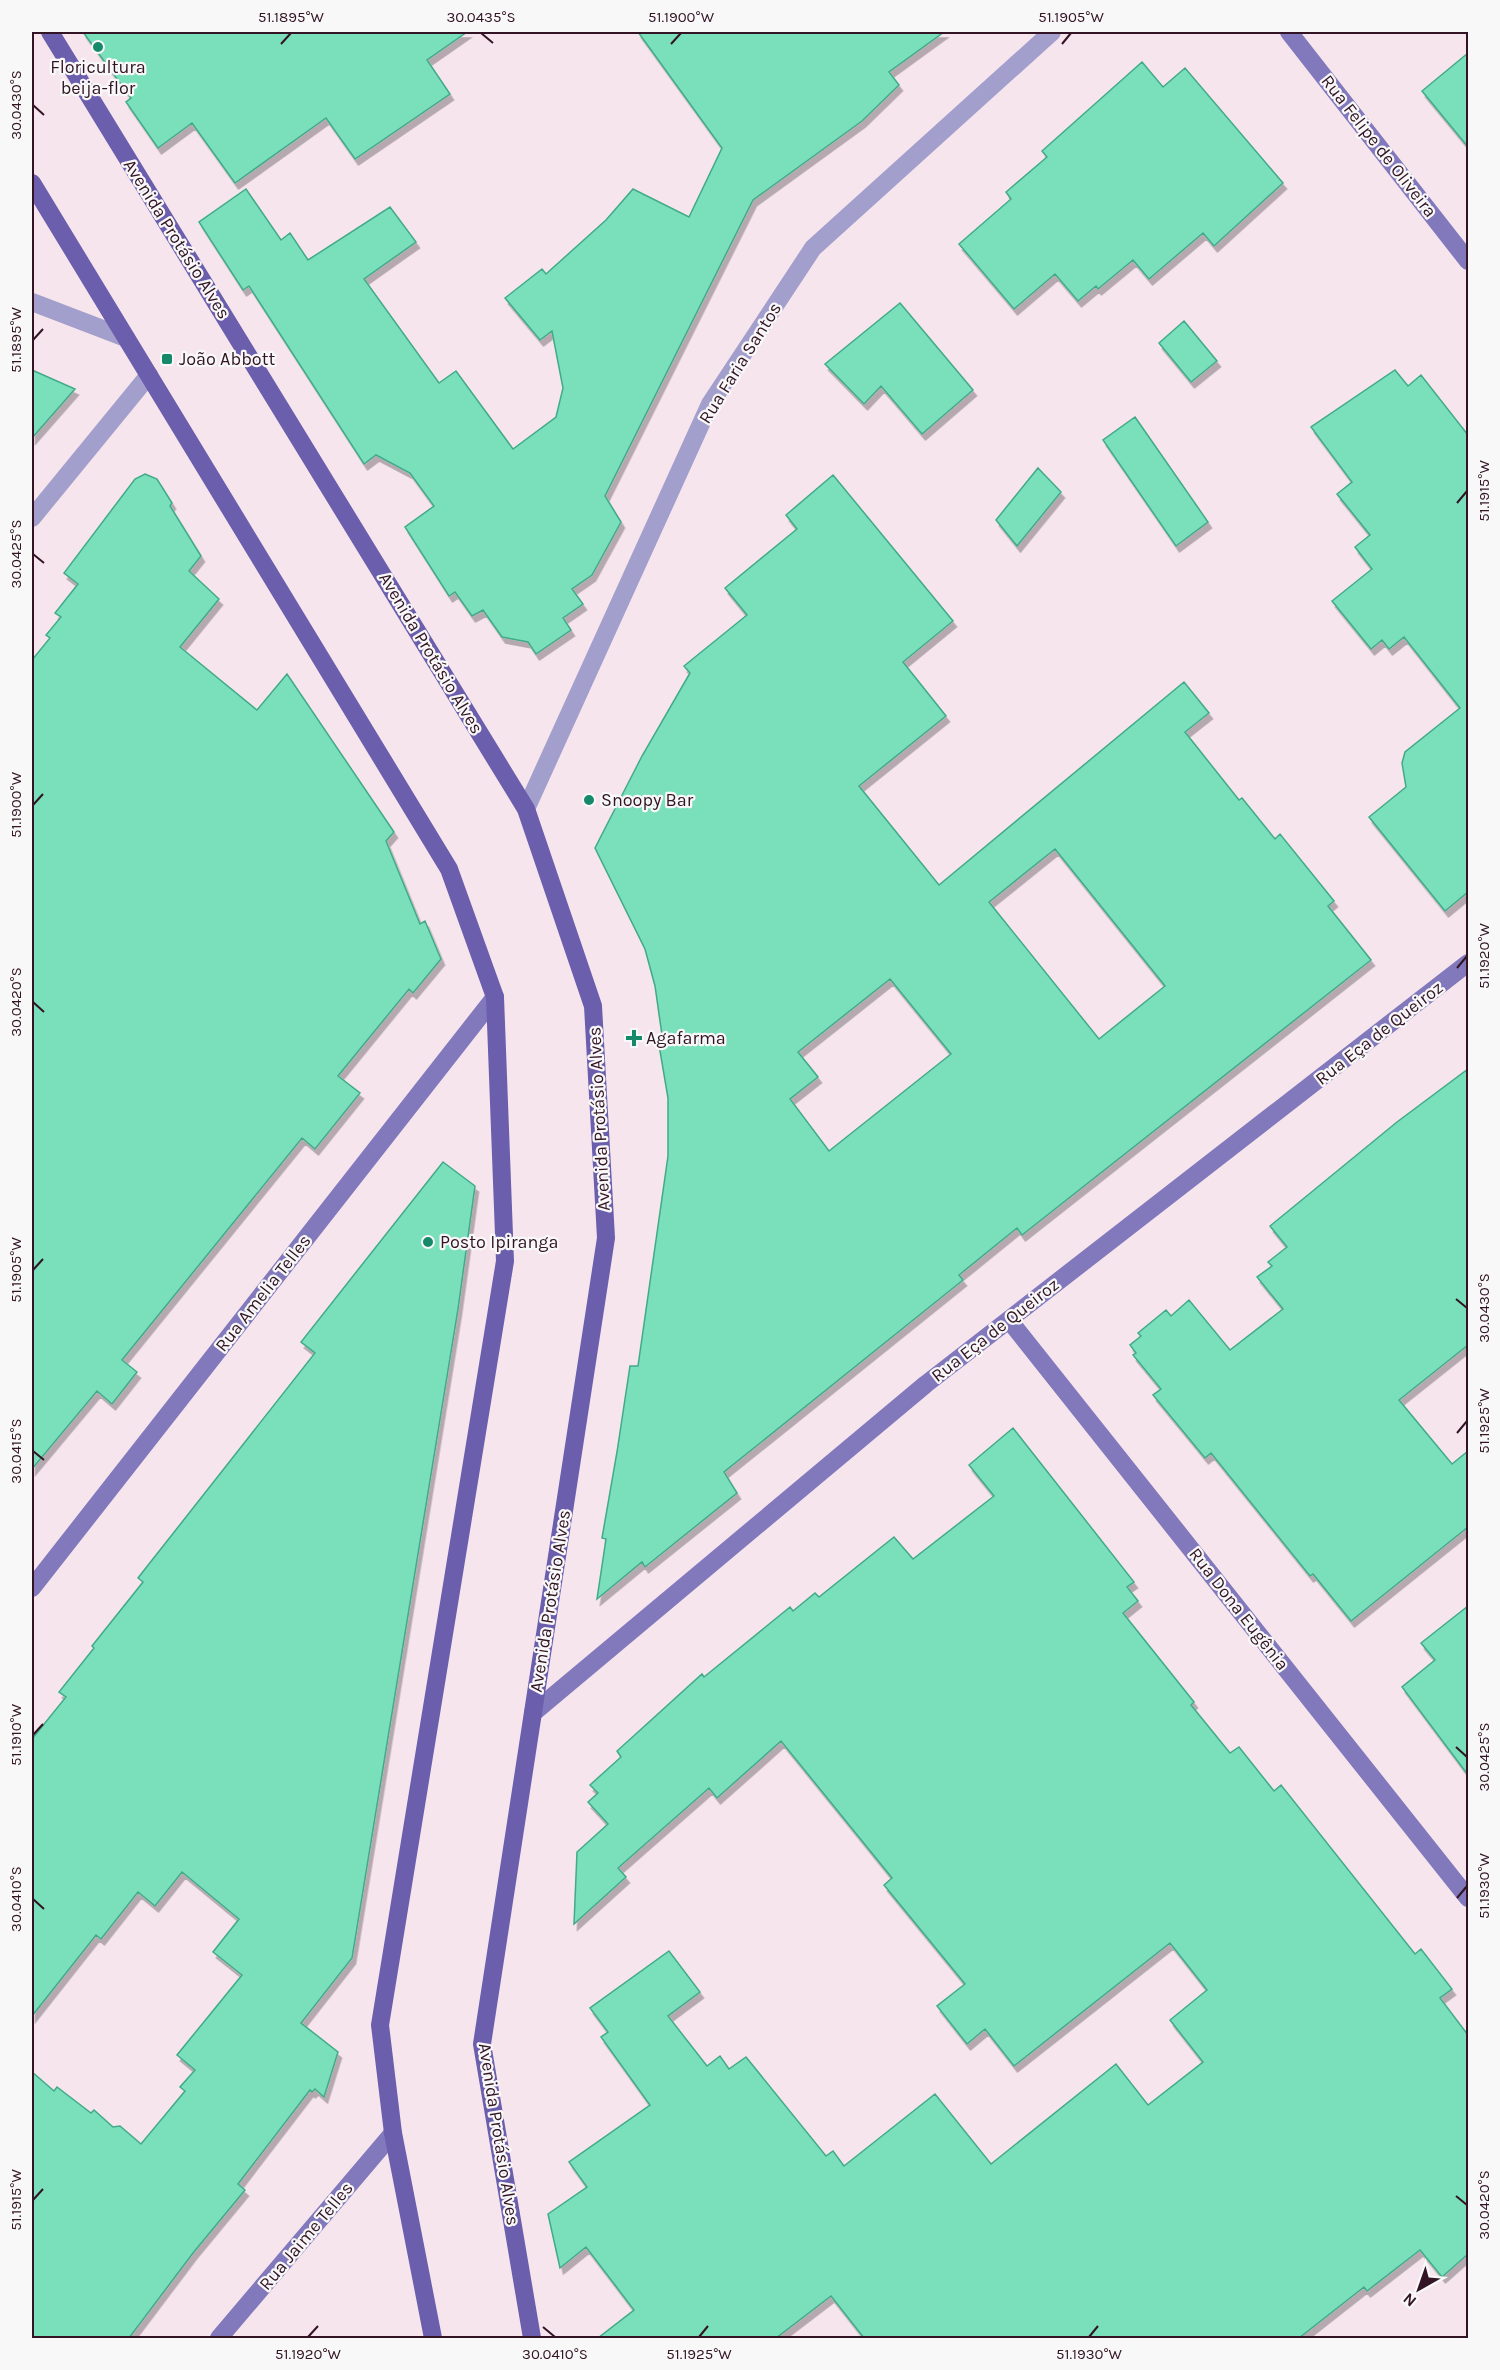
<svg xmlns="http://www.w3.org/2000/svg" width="1500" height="2370" viewBox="0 0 1500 2370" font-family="Karla,sans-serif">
	<defs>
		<filter id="shadow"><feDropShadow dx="3.5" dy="6" stdDeviation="0" flood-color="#0004"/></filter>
	</defs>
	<rect width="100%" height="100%" fill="#f7e5ed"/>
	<!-- building -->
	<path fill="#7adfbb" stroke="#42aa89" stroke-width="1.5" fill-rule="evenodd" filter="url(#shadow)" d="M83,32H467L427,60L450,94L355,159L326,118L235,183L192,123L158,148L126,102L131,98Z
		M638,32H944L889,72L899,85L862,121L753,200L605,496L621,522L592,575L572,589L583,604L563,618L571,630L536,654L528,642L502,637L483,610L472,616L455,592L449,596L405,527L434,506L410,473L376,455L364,464L249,286L243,290L199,222L246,189L281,240L290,233L308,260L390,207L416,242L364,279L439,383L456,371L513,449L556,417L563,388L552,331L540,340L505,298L542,269L546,274L606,220L633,189L689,217L722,148Z
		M1468,53V147L1422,91Z
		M1142,62L1163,87L1185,68L1283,183L1214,246L1203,233L1149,279L1133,260L1098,289L1096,286L1078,301L1055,274L1014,309L959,244L1011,199L1006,192L1047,157L1042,151Z
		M900,303L973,390L922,434L881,386L864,404L825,364Z
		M1184,321L1217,361L1191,382L1159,343Z
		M32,370L75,389L32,438Z
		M1395,370L1408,386L1421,375L1468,435V892L1445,911L1369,817L1406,787L1402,763L1405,752L1460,708L1404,637L1389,649L1382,640L1371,649L1332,601L1372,569L1355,547L1370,535L1337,494L1352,482L1311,427Z
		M1135,417L1208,522L1176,546L1103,440Z
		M1038,468L1061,492L1017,546L996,520Z
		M145,474L157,479L172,503L170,506L201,556L189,571L219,599L180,647L257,710L287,674L394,832L386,841L420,924L425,921L441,959L413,993L409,989L338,1076L360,1093L315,1149L302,1138L122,1360L137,1372L112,1404L97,1391L32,1469V660L50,638L46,635L61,617L55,613L78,584L64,573L135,479Z
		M833,475L953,621L903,662L946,716L859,786L939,885L1184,682L1209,713L1185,732L1239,800L1242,798L1275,839L1280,834L1334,901L1328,906L1371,960L1022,1235L1017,1228L959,1275L963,1280L724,1472L737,1493L645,1567L642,1562L597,1599L606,1539L602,1538L617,1452L630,1366H638L668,1156V1098L659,1045L663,1042L655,986L645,949L595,848L642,756L690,673L684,666L747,615L725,588L797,529L786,515ZM1055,849L1165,986L1099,1039L989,902ZM890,979L951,1054L829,1151L790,1099L818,1077L798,1052Z
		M1468,1069V1345L1399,1400L1452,1464L1468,1451V1527L1351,1621L1313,1574L1310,1576L1211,1453L1205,1458L1153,1395L1161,1389L1133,1355L1136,1353L1130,1345L1141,1336L1138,1333L1166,1310L1171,1316L1189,1300L1230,1350L1283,1309L1257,1277L1272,1266L1268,1262L1287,1247L1270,1226L1397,1122Z
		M443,1162L475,1186L458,1309L352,1958L301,2023L338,2052L324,2097L315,2089L312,2092L310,2090L238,2184L245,2190L193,2253L129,2338H32V2072L54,2091L57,2087L91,2113L94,2110L113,2127L120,2126L141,2144L185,2091L180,2087L195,2070L177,2055L242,1975L213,1952L239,1919L182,1872L155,1906L138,1892L101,1939L96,1935L32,2016V1739L66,1697L59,1692L94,1648L92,1646L143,1582L138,1578L315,1353L301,1342Z
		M1013,1428L1134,1582L1127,1587L1138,1601L1123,1613L1194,1702L1191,1705L1230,1753L1239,1747L1274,1791L1281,1785L1415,1954L1421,1949L1452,1989L1440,1998L1468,2035V2254L1442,2277L1420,2250L1367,2291L1364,2287L1299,2338H864L831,2296L776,2338H598L634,2310L586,2247L560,2268L548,2214L587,2187L569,2162L650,2105L601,2037L608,2032L590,2008L669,1951L700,1992L668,2016L707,2066L720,2056L729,2069L746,2057L826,2156L833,2151L844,2166L935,2094L991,2164L1116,2064L1148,2105L1203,2062L1170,2020L1207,1990L1170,1943L1014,2066L985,2029L967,2044L937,2006L965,1984L884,1885L892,1878L781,1741L717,1798L709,1788L618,1868L626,1877L574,1924L577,1852L608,1824L588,1802L598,1793L590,1785L621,1757L617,1751L702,1674L704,1677L790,1607L793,1611L815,1593L819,1597L894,1537L913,1559L994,1496L969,1465Z
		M1468,1606V1775L1402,1687L1435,1660L1421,1643Z"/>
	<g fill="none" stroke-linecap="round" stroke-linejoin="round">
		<!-- street -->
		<path stroke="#a39fcc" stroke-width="18" d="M32,302L126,338
			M32,518L149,375
			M526,809L710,404L813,248L1052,32"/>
		<!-- secondary -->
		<path stroke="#8179bb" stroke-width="18" d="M1289,32L1468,261
			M1009,1320L1468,1898
			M32,1588L495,997
			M533,1713L926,1384L1468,963
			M219,2338L393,2133"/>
		<!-- primary -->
		<path stroke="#6a5ead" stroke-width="18" d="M50,32L526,809L593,1006L606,1238L482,2044L532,2338
			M32,183L449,869L495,997L505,1261L380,2025L393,2133L433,2338"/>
	</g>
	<!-- ticks -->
	<path fill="none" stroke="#321424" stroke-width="2" d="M481,33L493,43M281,44L291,33M671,44L681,33M1062,44L1071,33M33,105L44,115M33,340L43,329M1457,503L1467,491M33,554L44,563M33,805L43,794M1457,968L1467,956M33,1002L44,1012M33,1270L43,1259M1456,1299L1467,1308M1457,1433L1467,1421M33,1451L44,1460M33,1735L43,1724M1456,1747L1467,1757M1457,1898L1467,1886M33,1899L44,1909M1456,2196L1467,2205M33,2200L43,2189M543,2327L555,2337M308,2337L318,2326M699,2337L708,2326M1089,2337L1098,2326"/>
	<!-- markers -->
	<g fill="#15896a" stroke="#f8f8f8" stroke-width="2">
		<circle cx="98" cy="47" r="6"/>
		<rect x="161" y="353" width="12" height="12" rx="3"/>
		<circle cx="589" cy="800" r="6"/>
		<path d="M631 1029h6v6h6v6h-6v6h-6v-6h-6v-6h6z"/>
		<circle cx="428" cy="1242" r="6"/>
	</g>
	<g text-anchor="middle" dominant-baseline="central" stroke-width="4.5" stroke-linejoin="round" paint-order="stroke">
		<!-- poi labels -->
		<g font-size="18" fill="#321424" stroke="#f8f8f8" text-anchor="start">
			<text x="98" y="67" text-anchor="middle">Floricultura<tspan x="98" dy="21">beija-flor</tspan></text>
			<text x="179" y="359">João Abbott</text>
			<text x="601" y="800">Snoopy Bar</text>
			<text x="646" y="1038">Agafarma</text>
			<text x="440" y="1242">Posto Ipiranga</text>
		</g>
		<!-- street labels -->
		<g font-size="18" fill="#321424" stroke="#f8f8f8">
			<text transform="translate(1379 146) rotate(52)">Rua Felipe de Oliveira</text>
			<text transform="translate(177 239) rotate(58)">Avenida Protásio Alves</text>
			<text transform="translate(740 363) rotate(-58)">Rua Faria Santos</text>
			<text transform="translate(431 653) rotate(59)">Avenida Protásio Alves</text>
			<text transform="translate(1379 1033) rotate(-38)">Rua Eça de Queiroz</text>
			<text transform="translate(599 1119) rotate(-93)">Avenida Protásio Alves</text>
			<text transform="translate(263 1293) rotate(-52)">Rua Amelia Telles</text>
			<text transform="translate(995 1330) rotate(-38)">Rua Eça de Queiroz</text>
			<text transform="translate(550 1601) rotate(-81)">Avenida Protásio Alves</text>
			<text transform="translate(1239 1609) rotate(52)">Rua Dona Eugênia</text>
			<text transform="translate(499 2134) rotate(81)">Avenida Protásio Alves</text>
			<text transform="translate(306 2236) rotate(-50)">Rua Jaime Telles</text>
		</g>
	</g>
	<!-- border -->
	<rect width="1500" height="2370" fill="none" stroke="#f8f8f8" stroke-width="66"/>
	<!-- north arrow -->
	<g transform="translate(1419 2289) rotate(220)" stroke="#f8f8f8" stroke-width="4.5" paint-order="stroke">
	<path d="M0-4.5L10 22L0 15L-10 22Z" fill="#321424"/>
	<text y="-9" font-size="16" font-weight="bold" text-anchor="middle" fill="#321424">N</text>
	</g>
	<rect x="33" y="33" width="1434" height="2304" fill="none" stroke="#321424" stroke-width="2"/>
	<g font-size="15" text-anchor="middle" fill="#321424">
		<text x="291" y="22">51.1895°W</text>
		<text x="481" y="22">30.0435°S</text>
		<text x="681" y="22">51.1900°W</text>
		<text x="1071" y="22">51.1905°W</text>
		<text transform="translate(16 105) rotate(-90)" y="5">30.0430°S</text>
		<text transform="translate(16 340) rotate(-90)" y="5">51.1895°W</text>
		<text transform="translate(1484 491) rotate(-90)" y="5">51.1915°W</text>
		<text transform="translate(16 554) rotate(-90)" y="5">30.0425°S</text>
		<text transform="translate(16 805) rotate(-90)" y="5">51.1900°W</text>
		<text transform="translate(1484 956) rotate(-90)" y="5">51.1920°W</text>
		<text transform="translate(16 1002) rotate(-90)" y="5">30.0420°S</text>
		<text transform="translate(16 1270) rotate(-90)" y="5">51.1905°W</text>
		<text transform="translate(1484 1308) rotate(-90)" y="5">30.0430°S</text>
		<text transform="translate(1484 1421) rotate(-90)" y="5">51.1925°W</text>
		<text transform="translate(16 1451) rotate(-90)" y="5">30.0415°S</text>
		<text transform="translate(16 1735) rotate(-90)" y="5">51.1910°W</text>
		<text transform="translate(1484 1757) rotate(-90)" y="5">30.0425°S</text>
		<text transform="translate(1484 1886) rotate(-90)" y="5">51.1930°W</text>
		<text transform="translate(16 1899) rotate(-90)" y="5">30.0410°S</text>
		<text transform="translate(16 2200) rotate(-90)" y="5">51.1915°W</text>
		<text transform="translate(1484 2205) rotate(-90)" y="5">30.0420°S</text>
		<text x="308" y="2359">51.1920°W</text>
		<text x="555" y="2359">30.0410°S</text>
		<text x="699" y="2359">51.1925°W</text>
		<text x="1089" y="2359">51.1930°W</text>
	</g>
</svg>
